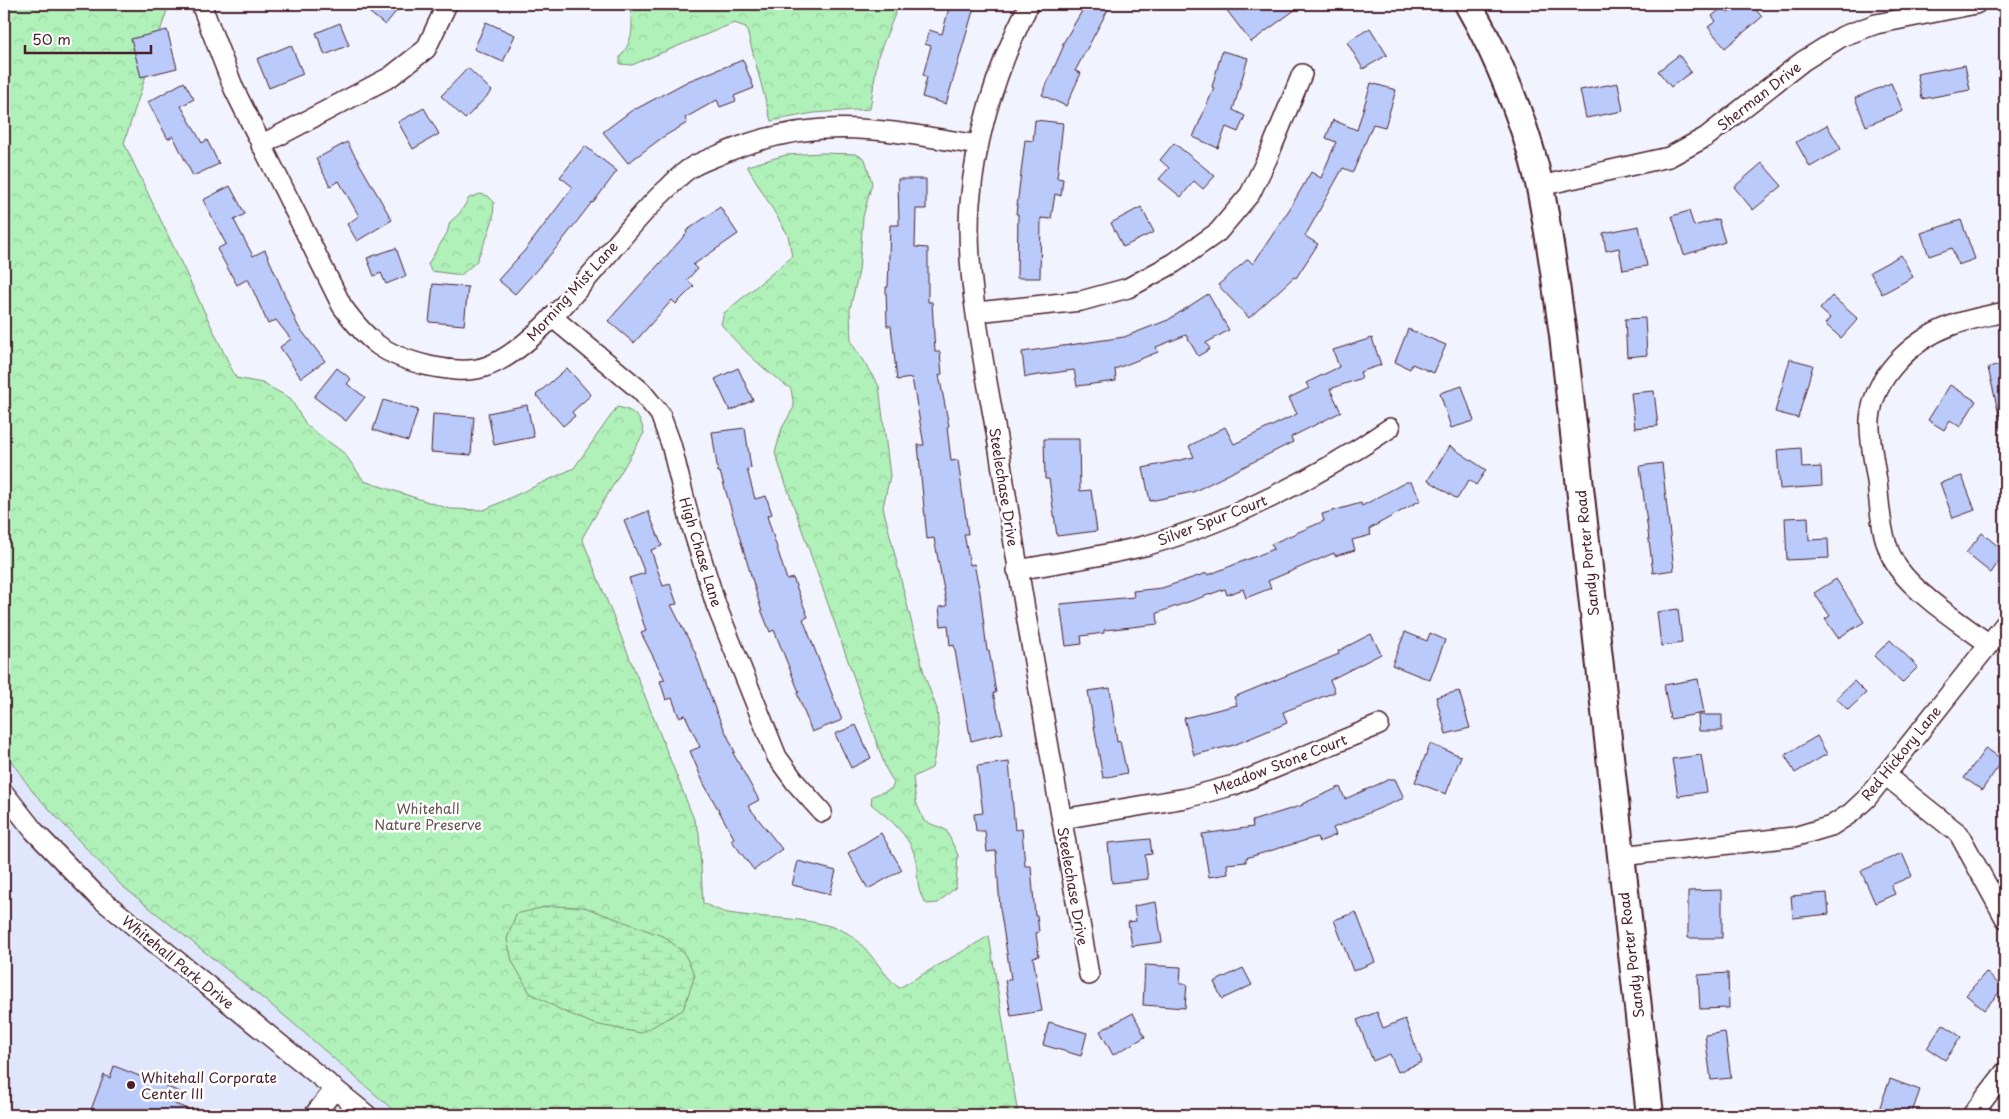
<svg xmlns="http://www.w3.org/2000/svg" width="2009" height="1119" viewBox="0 0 2009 1119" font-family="'Playpen Sans',sans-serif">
	<defs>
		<pattern id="forest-crowns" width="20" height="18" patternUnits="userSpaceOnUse" patternTransform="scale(1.25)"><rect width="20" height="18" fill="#aff1b9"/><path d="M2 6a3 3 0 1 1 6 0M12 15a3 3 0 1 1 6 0" fill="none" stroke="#98ce9f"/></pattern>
		<pattern id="wetland-marsh" width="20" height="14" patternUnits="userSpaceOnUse" patternTransform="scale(1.25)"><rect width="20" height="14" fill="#aff1b9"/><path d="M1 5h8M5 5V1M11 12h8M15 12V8" fill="none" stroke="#98ce9f"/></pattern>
	</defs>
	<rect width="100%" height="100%" fill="#f1f4fe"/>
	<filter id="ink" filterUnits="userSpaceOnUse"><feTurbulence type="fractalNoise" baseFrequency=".02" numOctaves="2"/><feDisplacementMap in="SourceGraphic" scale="10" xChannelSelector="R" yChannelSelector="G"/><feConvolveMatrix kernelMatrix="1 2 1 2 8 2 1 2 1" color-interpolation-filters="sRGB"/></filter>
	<g filter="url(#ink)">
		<!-- built -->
		<path fill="#e0e7fd" d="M4,751L33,792L121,885L286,1017L399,1115H4Z"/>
		<!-- forest -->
		<path fill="url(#forest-crowns)" stroke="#7c8872" d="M4,4H169L124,143L236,378L262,383L290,398L307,426L344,453L364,481L450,509L484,510L574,468L617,407C634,410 641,417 644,433L582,538L699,832L703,903C711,907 719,911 728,913C764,919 804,916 839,929C865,939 878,970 899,988L989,936L1018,1115H399L286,1017L121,885L33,792L4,751Z
			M629,4H899L878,56L870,109L814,113L771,121L746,27L734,23L632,65L620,64V57C634,40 634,24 629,4Z
			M822,153L856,154L865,159L872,183L863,217L859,271L850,309L851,342L879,386L890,476L883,507L925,677L937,709L939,735L932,768L913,777L916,802L924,821L946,830L958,855L956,887L938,903L927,904C912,889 922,867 911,846C902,829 886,816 871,804L872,796L891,789L894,783L886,769L775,453L782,428L794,407L791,389C765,371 741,349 721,324L724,313L792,257L788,235L747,166L786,155Z
			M480,194L488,196L494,202L493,219L487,237L476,262L461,275L431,271L428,264L447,233L450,222L460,213L469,198Z"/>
		<!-- wetland -->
		<path fill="url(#wetland-marsh)" stroke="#7c8872" d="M549,906L584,907L665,937L684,953L695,975L683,1010L641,1033L594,1024L563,1011L530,993L512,961L507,939L516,914Z"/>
		<!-- building -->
		<path fill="#bacafb" stroke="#4a1f2b" d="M359,4H402L385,25Z
			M950,4H975L946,104L922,97L927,77L923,75L931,46L925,44L929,30L942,34Z
			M1086,4H1111L1075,71L1081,73L1066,106L1042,95L1064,45H1062Z
			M1222,4H1303L1251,42Z
			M1739,4H1751L1762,17L1725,48L1708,27L1716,21L1712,16L1723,7L1728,13Z
			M486,22L515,35L503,62L474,49Z
			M340,23L349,45L325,55L316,33Z
			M1370,28L1387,55L1363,69L1347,42Z
			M167,30L177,68L141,77L131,39Z
			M291,45L303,74L269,88L257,59Z
			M1222,51L1248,58L1233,110L1245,116L1238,132L1226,127L1218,148L1193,137L1214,88L1212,87Z
			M1679,55L1691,72L1671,87L1658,71Z
			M743,60L754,88L734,96L736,101L720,107L717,100L685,118L687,123L663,137L628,163L603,132L635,108L636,109L688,81Z
			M1965,65L1970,90L1922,99L1917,74Z
			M468,68L492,91L465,119L441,96Z
			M184,82L194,99L181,106L202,143L207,140L219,164L193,176L173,136L168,139L148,102Z
			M1371,83L1396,90L1385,127L1373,124L1353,172L1343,168L1305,236L1318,244L1296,278L1294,277L1249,318L1218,285L1248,259L1253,264L1289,210L1311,172L1321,178L1336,142L1326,138L1333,120L1357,130Z
			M1618,83L1623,111L1586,118L1580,90Z
			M1891,83L1903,111L1866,126L1855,98Z
			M424,108L439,134L413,149L398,122Z
			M1035,120L1063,123L1057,178L1063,179L1061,196L1055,194L1051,219L1041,218L1040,278H1017L1018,214H1016L1025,140L1033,141Z
			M1827,125L1841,149L1810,167L1796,142Z
			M347,142L392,220L357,241L347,224L359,216L339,181L330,186L316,159Z
			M1174,143L1215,176L1203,189L1194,181L1181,197L1159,179L1169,168L1160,160Z
			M585,146L617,171L593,203L592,202L558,246L515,294L498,280L526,249L573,187L560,177Z
			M1762,163L1782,186L1753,210L1734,187Z
			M898,179H926V209H916L915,247L928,248V302H932L935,352H940L942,374L939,375L949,426L947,427L951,461L958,460L968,534H964L970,565L974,564L980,592L987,651L989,650L996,693H993L1003,733L971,741L954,645L950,646L948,625L941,626L939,607L947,606L934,538L927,539L918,445H924L912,378L897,380L891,326H887L886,287H888L890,225H899Z
			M230,186L245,214L234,220L253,256L265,250L298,326L325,361L301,378L280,347L291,339L276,320L268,324L248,279L237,285L217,249L226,244L203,200Z
			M720,207L738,234L693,265L697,269L687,280L694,286L676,304L672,300L634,343L608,321L687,233L686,231Z
			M1141,207L1154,232L1123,247L1111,223Z
			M1689,211L1694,226L1718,219L1725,242L1684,255L1672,216Z
			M1961,220L1975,259L1958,265L1952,248L1929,256L1921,233Z
			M1639,226L1647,266L1623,270L1619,248L1606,251L1603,233Z
			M396,248L406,276L386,284L381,273L374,276L367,258Z
			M1901,255L1913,277L1882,294L1870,272Z
			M433,284L468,287L464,325L429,322Z
			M1208,294L1229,330L1206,343L1210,349L1198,356L1186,335L1156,347L1158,352L1115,369L1116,381L1077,386L1074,370L1025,377L1022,352L1124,337L1168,320Z
			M1832,296L1858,319L1841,338L1825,324L1830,318L1820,309Z
			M1645,318L1647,355L1627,357L1625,319Z
			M1408,329L1446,345L1434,373L1412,364L1410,369L1395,362Z
			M1372,338L1381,365L1360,372L1362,378L1330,389L1341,412L1291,437L1293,442L1193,492L1150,501L1143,468L1194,457L1189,446L1225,427L1234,444L1297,414L1289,398L1309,388L1306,383L1339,367L1333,350Z
			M1790,359L1813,365L1798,418L1775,412Z
			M2005,364V419H2000L1988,368Z
			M337,368L351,379L347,384L365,397L346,421L314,397Z
			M567,368L591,395L572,412L575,416L563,426L536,395Z
			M738,368L753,400L730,411L715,379Z
			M1950,385L1976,401L1960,427L1950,420L1944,430L1928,420Z
			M1462,386L1474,421L1451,428L1440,393Z
			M1654,391L1658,426L1635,428L1631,393Z
			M383,400L418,410L408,441L373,430Z
			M527,405L534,437L494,445L488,413Z
			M433,414L474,417L471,455L431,452Z
			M745,428L751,468L747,469L755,499L766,496L772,514L767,516L787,580L793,578L808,617L803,619L842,720L812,732L797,693L799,692L774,630L770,632L762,612L720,472H718L712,432Z
			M1044,439H1079L1080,491L1091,490L1097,531L1057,536L1049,479H1045Z
			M1450,446L1486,470L1476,485L1469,480L1457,499L1428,480Z
			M1801,448L1802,468L1821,467L1822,486L1780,489L1777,450Z
			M1662,463L1674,570L1653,573L1640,466Z
			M1962,476L1975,510L1953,518L1940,483Z
			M1406,482H1411L1421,500L1369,529L1371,535L1352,540L1355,550L1335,556L1334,553L1268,581L1271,588L1246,598L1243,589L1227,595L1225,589L1157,613L1158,624L1104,630V633L1081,636L1082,644L1066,646L1060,604L1134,597L1133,591L1162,588L1207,573L1208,575L1274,549L1271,544L1324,521L1322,514L1361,503L1362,506Z
			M648,511L662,546L651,550L663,586L670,584L677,604L671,605L695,652L715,709L735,752L733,753L759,800L748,806L782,849L754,870L731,840L734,838L704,784L690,751L700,747L685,715L679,717L672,698L666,700L660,681L665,680L641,633L646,631L629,578L645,573L624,521Z
			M1808,517L1809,540L1828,539L1829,558L1787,560L1785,518Z
			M1982,533L2005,552L1991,573L1966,553Z
			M1836,579L1864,622L1838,638L1825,619L1830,616L1814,593Z
			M1678,609L1682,643L1661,646L1657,612Z
			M1405,632L1427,641L1430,633L1445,640L1430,680L1392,665Z
			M1371,634L1381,654L1330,680L1335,692L1283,712L1287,723L1234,745L1194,755L1184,718L1237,705L1234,697L1339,654L1338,651Z
			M1890,640L1918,667L1902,683L1874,656Z
			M1698,679L1704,713L1670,719L1664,685Z
			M1854,681L1866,693L1848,710L1836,698Z
			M1110,688L1117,742L1120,741L1127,773L1103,778L1088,691Z
			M1459,691L1470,728L1446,734L1436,697Z
			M1698,715H1722V731H1699Z
			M856,725L871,758L851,768L835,734Z
			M1817,736L1827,754L1795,773L1785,755Z
			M1430,744L1461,756L1446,794L1415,782Z
			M1986,748L2003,760L1982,790L1964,778Z
			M1701,755L1707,792L1678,796L1672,759Z
			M1009,762L1015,830L1022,829L1025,866H1031L1035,916L1037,915L1039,932L1036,933L1039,956L1033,957L1042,1011L1011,1016L1005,980L1011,979L1000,908L996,851L987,852L985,831H976L974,814L983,813L977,766Z
			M1390,779H1395L1404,798L1333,828L1336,835L1319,842L1317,837L1246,858V862L1227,864L1228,874L1209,877L1202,834L1253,827L1252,821L1303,805L1302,804L1340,787L1345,799Z
			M881,833L902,870L868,889L848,853Z
			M1150,839L1152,854L1145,855L1148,879L1112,883L1108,843Z
			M1902,853L1912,876L1891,885L1895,894L1875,903L1861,871Z
			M798,861L836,871L830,894L792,885Z
			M1722,890V938H1688V891Z
			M1827,893L1829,914L1793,918L1791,896Z
			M1156,902L1162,942L1132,946L1128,922L1136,921L1134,906Z
			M1356,912L1375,962L1353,971L1334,920Z
			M1145,965L1181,967L1180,984H1187L1185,1008L1143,1005Z
			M1243,968L1252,985L1222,999L1214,982Z
			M1986,972L2003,988L1984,1010L1966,995Z
			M1728,973L1729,1008L1700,1009L1698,975Z
			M1377,1012L1383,1028L1405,1019L1422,1062L1398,1072L1390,1054L1373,1061L1357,1020Z
			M1133,1013L1145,1037L1113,1055L1100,1031Z
			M1049,1022L1087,1033L1081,1056L1043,1045Z
			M1943,1024L1961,1037L1945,1060L1927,1048Z
			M1725,1032L1731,1078L1711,1080L1705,1035Z
			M114,1066L180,1092L175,1104L202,1115H89L104,1075L110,1078Z
			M1890,1079L1920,1090L1911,1115H1877Z"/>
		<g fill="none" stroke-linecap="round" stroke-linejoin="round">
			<!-- street casing -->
			<g stroke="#4a1f2b" stroke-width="22">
				<path id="street" d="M201,4L234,89L342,306C368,342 384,355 429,366C445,369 461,372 477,369C539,358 618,231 669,187C676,180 683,172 692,167C702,161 715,157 726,152C818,114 884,130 978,145
					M1029,4C998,65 976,134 970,203C964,279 987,375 999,450C1026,626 1059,800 1089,975
					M261,145L390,77L426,49L447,4
					M1540,186L1669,157L1706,137L1803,61L1843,36L1876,24L1976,4
					M977,312L1081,301L1128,288L1174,263L1218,232L1250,194L1268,157L1302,74
					M552,317L641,391L660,414L671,444L690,521L716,605L777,757L796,783L822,812
					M1017,570C1061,562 1105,556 1148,545C1233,521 1318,477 1390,428
					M1989,644C1961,623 1919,597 1898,568C1881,544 1880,510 1877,481C1874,461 1869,439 1870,420C1873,377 1911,341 1950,326C1968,319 1987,316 2005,312
					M1885,775L1959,834L2005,918
					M4,793L34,831L96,895L367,1115
					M1062,819L1186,798L1234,785L1379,725
					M1620,856L1794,837L1831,826L1851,813L1867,798L2005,624
					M314,1115L335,1089
					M1972,1115L2005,1072"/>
			</g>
			<!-- secondary casing -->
			<g stroke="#4a1f2b" stroke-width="30">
				<path id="secondary" d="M1468,4C1498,56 1528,129 1540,188C1550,236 1556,286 1563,335L1650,1115"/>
			</g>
			<!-- street -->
			<use href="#street" stroke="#fff" stroke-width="19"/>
			<!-- secondary -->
			<use href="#secondary" stroke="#fff" stroke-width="26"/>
		</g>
	</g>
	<!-- markers -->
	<circle fill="#4a1f2b" stroke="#fff" stroke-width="2" cx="131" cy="1085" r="5"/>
	<g text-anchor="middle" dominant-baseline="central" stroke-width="5" stroke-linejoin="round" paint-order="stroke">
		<!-- street labels -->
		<g font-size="14" fill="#4a1f2b" stroke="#fff">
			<text transform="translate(1759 96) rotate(-38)">Sherman Drive</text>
			<text transform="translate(572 291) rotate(-48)">Morning Mist Lane</text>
			<text transform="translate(1004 487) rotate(81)">Steelechase Drive</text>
			<text transform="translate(1212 520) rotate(-21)">Silver Spur Court</text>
			<text transform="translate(701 552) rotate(73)">High Chase Lane</text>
			<text transform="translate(1587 553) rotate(-96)">Sandy Porter Road</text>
			<text transform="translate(1901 753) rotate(-51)">Red Hickory Lane</text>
			<text transform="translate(1280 764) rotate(-21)">Meadow Stone Court</text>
			<text transform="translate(1073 886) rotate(80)">Steelechase Drive</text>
			<text transform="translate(1631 955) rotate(-97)">Sandy Porter Road</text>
			<text transform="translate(178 962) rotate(39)">Whitehall Park Drive</text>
		</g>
		<!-- park labels -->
		<g font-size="14" fill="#63544e" stroke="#fff">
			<text x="428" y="808">Whitehall<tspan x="428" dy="16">Nature Preserve</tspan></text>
		</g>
		<!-- poi labels -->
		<g font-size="14" fill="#4a1f2b" stroke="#fff" text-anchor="start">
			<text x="141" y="1077">Whitehall Corporate<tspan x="141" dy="16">Center III</tspan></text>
		</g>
	</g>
	<!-- margin -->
	<rect width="2009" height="1119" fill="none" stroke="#fff" stroke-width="20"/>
	<rect x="10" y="10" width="1989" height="1099" fill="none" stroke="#4a1f2b" stroke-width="2" filter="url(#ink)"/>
	<!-- scale -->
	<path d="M25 45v8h126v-8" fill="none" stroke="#4a1f2b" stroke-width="2.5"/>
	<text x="32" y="45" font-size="15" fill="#4a1f2b" stroke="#ffffff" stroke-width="4" paint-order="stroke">50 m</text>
</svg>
